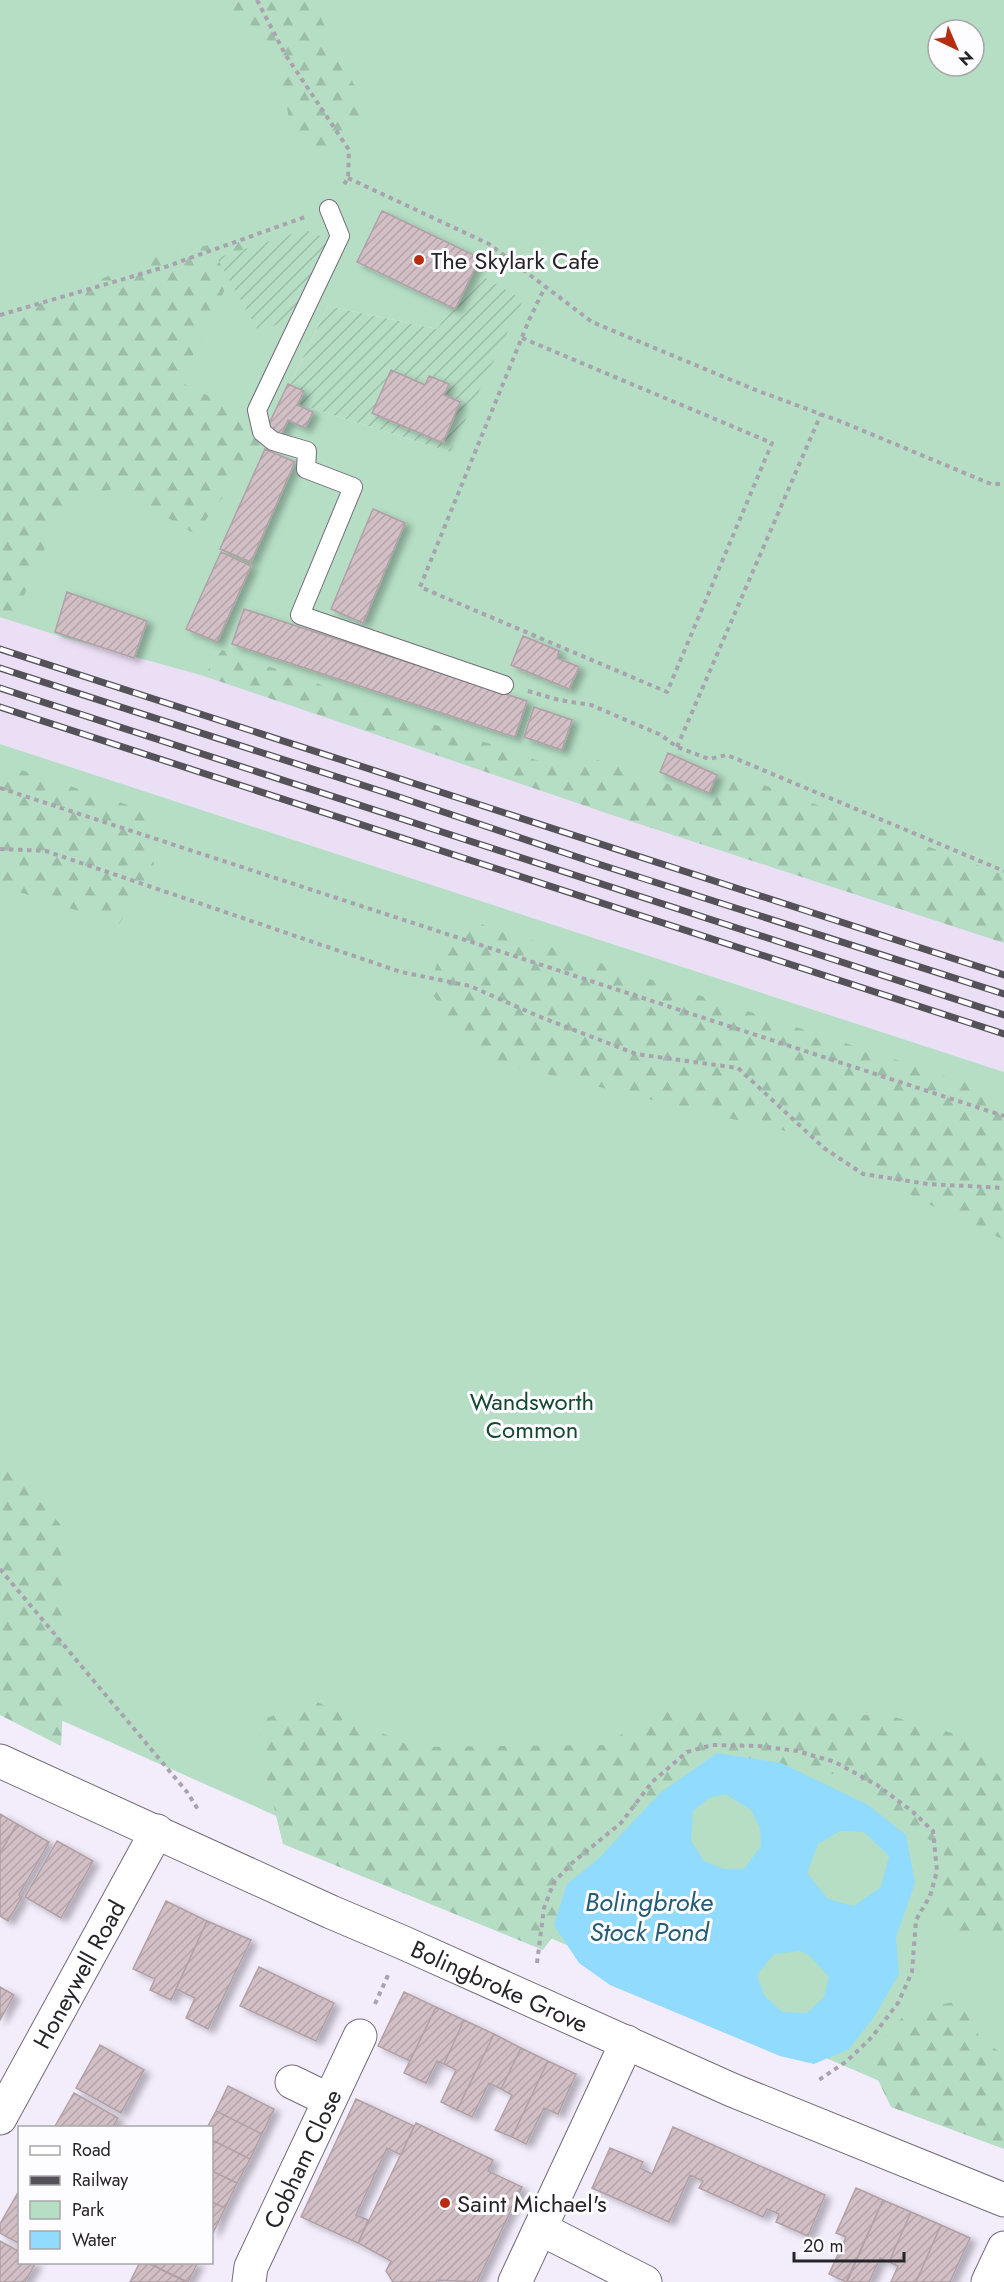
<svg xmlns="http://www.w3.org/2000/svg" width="1004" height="2282" viewBox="0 0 1004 2282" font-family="Jost,sans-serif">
	<defs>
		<pattern id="forest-firs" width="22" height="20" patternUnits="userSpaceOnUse" patternTransform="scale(1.5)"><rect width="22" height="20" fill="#b5dec5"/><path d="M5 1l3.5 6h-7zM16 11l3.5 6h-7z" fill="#9cbea9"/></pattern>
		<pattern id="garden-furrows" width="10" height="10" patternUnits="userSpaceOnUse" patternTransform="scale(1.5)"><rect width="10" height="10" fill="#b5dec5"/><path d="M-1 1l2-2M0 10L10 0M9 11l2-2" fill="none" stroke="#9cbea9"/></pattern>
		<pattern id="building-hatch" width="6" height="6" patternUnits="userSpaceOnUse" patternTransform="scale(1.5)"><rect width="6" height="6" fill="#d1bfc5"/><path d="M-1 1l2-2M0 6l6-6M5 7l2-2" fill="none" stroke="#b3a4a9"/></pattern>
		<filter id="shadow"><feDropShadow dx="6" dy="4" stdDeviation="3" flood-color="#0004"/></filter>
	</defs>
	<rect width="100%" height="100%" fill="#f3ecfb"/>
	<!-- built -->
	<path fill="#ebdff5" d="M0,617L59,636L204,676L1004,939V1072L0,744Z"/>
	<!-- green -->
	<path fill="#b5dec5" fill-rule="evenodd" d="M0,0H1004V939L204,676L59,636L0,617ZM938,30H974V66H938ZM328,306L437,329L450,452L283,399Z
		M0,744L1004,1072V2134L706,2007L0,1693Z"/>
	<!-- forest -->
	<path fill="url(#forest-firs)" d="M217,0H312L370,117L350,139L318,149L291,135L285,92L266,36Z
		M250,238L180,382L252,417L262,445L195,534L117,488L66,500L13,621L0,617V319L169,252Z
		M222,650L556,767L586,756L697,794L743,777L1004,875V943L615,816L204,676Z
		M0,763L143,810L154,864L119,924L0,886Z
		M472,921L1004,1095V1240L914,1197L840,1143L705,1113L498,1062L450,1021L429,988L441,951Z
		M0,1458L60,1524L65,1673L61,1746L0,1715Z
		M311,1699L412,1747L604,1745L667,1706L890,1716L977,1740L1004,1784V1941L979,1936L942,1935L944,1851L841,1774L734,1772L593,1822L584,1893L543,1950L283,1844L264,1767L258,1722Z
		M959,2001L982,2041L1004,2054V2149L891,2107L867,2057L908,2011Z"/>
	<!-- garden -->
	<path fill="url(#garden-furrows)" d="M305,230L328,239L295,317L259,332L217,258Z
		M479,274L523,300L450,452L283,399L328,306L437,329Z"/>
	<!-- water -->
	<path fill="#91dbfe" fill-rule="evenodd" d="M717,1753L781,1763L868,1805L906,1835L915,1883L896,1937L899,1974L874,2017L849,2049L814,2064L780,2056L610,1985L579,1963L554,1925L567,1884L598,1859L660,1793ZM725,1794L751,1810L760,1828L761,1846L744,1869H724L704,1861L691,1841L693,1811L709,1798ZM840,1831L864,1832L889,1856L881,1887L854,1906L828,1899L807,1873L818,1844ZM800,1951L810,1956L829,1977L824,1997L807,2013L782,2012L764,1995L757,1975L774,1954Z"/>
	<!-- building -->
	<path fill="url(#building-hatch)" stroke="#b1a0a6" stroke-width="1.5" filter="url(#shadow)" d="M382,211L480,258L455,309L357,262Z
		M391,370L425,385L429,376L449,384L444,395L460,402L443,443L372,413Z
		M288,384L304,391L297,405L313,412L305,428L288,420L281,435L267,428Z
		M265,449L295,462L251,562L220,549Z
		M373,509L405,523L363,623L331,609Z
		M221,552L251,566L217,642L186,629Z
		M67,592L147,621L134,658L55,632Z
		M244,609L527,701L515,737L232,644Z
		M523,636L559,651L557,658L579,667L569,689L511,665Z
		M534,707L572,720L562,750L524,737Z
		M668,753L717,775L709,793L660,772Z
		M0,1814L17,1824L0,1853Z
		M17,1824L49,1842L19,1895L22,1897L8,1921L0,1916V1853Z
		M57,1841L93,1861L61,1918L25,1897Z
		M166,1901L207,1921L171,2000L150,1990L155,1979L133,1969Z
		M207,1921L251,1940L208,2029L186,2018L195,1998L176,1989Z
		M259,1967L334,2003L316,2041L240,2006Z
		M0,1987L14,1995L0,2020Z
		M404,1992L436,2007L410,2061L378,2046Z
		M436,2007L464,2020L444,2064L437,2061L426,2083L404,2073Z
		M464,2020L494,2034L457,2110L441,2102L456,2070L444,2064Z
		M494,2034L521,2048L501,2089L489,2083L472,2117L457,2110Z
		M100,2045L144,2070L121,2113L76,2088Z
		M521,2048L548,2061L512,2137L495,2130L512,2095L501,2089Z
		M548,2061L576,2074L558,2114L544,2108L526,2144L512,2137Z
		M228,2086L274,2109L262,2134L216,2111Z
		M74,2093L118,2118L112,2128H54Z
		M356,2099L414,2126L401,2155L387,2148L356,2215L368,2220L358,2243L301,2217Z
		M216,2111L262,2134L250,2159L212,2140V2128H207Z
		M416,2123L493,2160L488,2171L522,2187L477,2282L437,2280L436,2282H393L386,2271L391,2261L358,2243Z
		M673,2127L825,2195L808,2236L776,2222L779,2214L767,2209L763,2217L699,2188L703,2181L690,2175L669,2222L592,2188L610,2148L643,2162L640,2168L652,2174Z
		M212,2140L250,2159L237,2183L212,2171Z
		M212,2171L237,2183L225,2208L212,2202Z
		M856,2188L883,2200L846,2282L829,2274L846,2237L836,2233Z
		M20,2189V2244L0,2233V2224Z
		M883,2200L911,2212L889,2262L880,2258L869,2282H847Z
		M212,2202L225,2208L213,2233H212Z
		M911,2212L941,2225L916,2282H891L898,2266L889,2262Z
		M941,2225L970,2238L950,2282H916Z
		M0,2241L20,2252V2262H36L25,2282H0Z
		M140,2262H146L186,2282H130Z
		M146,2262H198L188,2282Z"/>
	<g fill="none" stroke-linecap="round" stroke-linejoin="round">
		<!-- service casing -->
		<g stroke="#736c79" stroke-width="20">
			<path id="service" d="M329,209L340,236L257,410L262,432L273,441L307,451L306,469L353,487L300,615L504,685"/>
		</g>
		<!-- minor casing -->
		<g stroke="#736c79" stroke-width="35">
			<g id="minor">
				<path d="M292,2082L329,2100"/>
				<path id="s1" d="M0,2118L157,1831"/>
				<path d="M541,2229L645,2282"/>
				<path id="s2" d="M249,2282L251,2267L360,2036"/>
				<path d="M515,2282L627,2042"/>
				<path d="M988,2282L1004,2248"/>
			</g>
		</g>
		<!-- tertiary casing -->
		<g stroke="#736c79" stroke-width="35">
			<g id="tertiary">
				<path id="s3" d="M0,1761L331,1912L404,1943L732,2090L1004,2200"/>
			</g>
		</g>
		<!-- path -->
		<path stroke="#a9a3af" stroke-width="4" stroke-dasharray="4.5 4.5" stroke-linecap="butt" d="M257,0L285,54L349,150L348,178L343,186
			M348,178L489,244L592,322L753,389L842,422L991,484H1004
			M0,315L165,267L305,217
			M522,338L772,443L667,692L420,587L529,320L545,287
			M528,691L559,700L591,705L661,735L677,747L709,759L727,755L1004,871
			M677,747L821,414
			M0,788L1004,1116
			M0,849L46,851L401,972L470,986L538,1016L636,1054L738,1068L824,1148L863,1174L928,1184L1004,1188
			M0,1569L187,1792L199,1811
			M537,1963L544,1908L554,1882L572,1863L621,1823L652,1782L687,1752L712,1745L759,1746L797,1751L835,1762L877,1785L913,1812L933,1831L937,1871L930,1896L916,1920L912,1972L898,2003L872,2037L847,2061L816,2082
			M375,2004L389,1973"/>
		<!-- service -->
		<use href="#service" stroke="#fff" stroke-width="18"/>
		<!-- minor -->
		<use href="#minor" stroke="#fff" stroke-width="33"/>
		<!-- tertiary -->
		<use href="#tertiary" stroke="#fff" stroke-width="33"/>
		<!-- rail casing -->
		<g stroke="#555159" stroke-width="7">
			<path id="rail" d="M0,649L1004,975
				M0,668L396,796L595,863L1004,994
				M0,688L1004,1015
				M0,707L1004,1034"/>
		</g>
		<!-- rail -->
		<use href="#rail" stroke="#fdfcff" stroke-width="4.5" stroke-dasharray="14" stroke-linecap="butt"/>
	</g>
	<!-- markers -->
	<g fill="#b82d12" stroke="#fdfcff" stroke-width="2">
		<circle cx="419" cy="260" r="6"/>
		<circle cx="445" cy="2203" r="6"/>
	</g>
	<g text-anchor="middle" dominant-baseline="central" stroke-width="6" stroke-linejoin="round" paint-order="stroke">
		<!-- poi labels -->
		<g font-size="24" fill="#272429" stroke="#fdfcff" text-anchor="start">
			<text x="431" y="260">The Skylark Cafe</text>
			<text x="457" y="2203">Saint Michael's</text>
		</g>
		<!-- park labels -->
		<g font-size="24" fill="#14482f" stroke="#fdfcff">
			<text x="532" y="1401">Wandsworth<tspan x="532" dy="28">Common</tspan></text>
		</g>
		<!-- street labels -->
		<g font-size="24" fill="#272429" stroke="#fdfcff">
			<text stroke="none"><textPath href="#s1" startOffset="164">Honeywell Road</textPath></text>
			<text stroke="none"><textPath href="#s3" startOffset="548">Bolingbroke Grove</textPath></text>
			<text stroke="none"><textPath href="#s2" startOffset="135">Cobham Close</textPath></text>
		</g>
		<!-- water labels -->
		<g font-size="26" font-style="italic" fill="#245d75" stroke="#fdfcff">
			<text x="649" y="1902">Bolingbroke<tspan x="649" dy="30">Stock Pond</tspan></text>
		</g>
	</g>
	<!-- legend -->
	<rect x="18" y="2126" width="195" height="138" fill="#fdfcff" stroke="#a7a6a9" stroke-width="1.5"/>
	<rect x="30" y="2146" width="30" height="9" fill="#ffffff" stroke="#a7a6a9" stroke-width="1.5"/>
	<text x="72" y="2156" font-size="18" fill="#272429">Road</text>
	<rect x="30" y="2176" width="30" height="9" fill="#555159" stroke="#a7a6a9" stroke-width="1.5"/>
	<text x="72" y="2186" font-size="18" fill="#272429">Railway</text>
	<rect x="30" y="2201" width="30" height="18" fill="#b5dec5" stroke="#a7a6a9" stroke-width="1.5"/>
	<text x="72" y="2216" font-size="18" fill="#272429">Park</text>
	<rect x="30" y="2231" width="30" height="18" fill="#91dbfe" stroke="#a7a6a9" stroke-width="1.5"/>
	<text x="72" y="2246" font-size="18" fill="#272429">Water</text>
	<!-- north arrow -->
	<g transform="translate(956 48) rotate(136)"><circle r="28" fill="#fdfcff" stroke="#a7a6a9" stroke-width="1.5"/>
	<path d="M0-4.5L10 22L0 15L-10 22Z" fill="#b82d12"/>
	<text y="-9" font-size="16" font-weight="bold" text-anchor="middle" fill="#272429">N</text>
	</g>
	<!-- scale -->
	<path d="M794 2252v9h110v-9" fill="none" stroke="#272429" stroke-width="3"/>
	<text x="803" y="2252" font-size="18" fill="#272429" stroke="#fdfcff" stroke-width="4.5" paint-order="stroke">20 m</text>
</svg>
